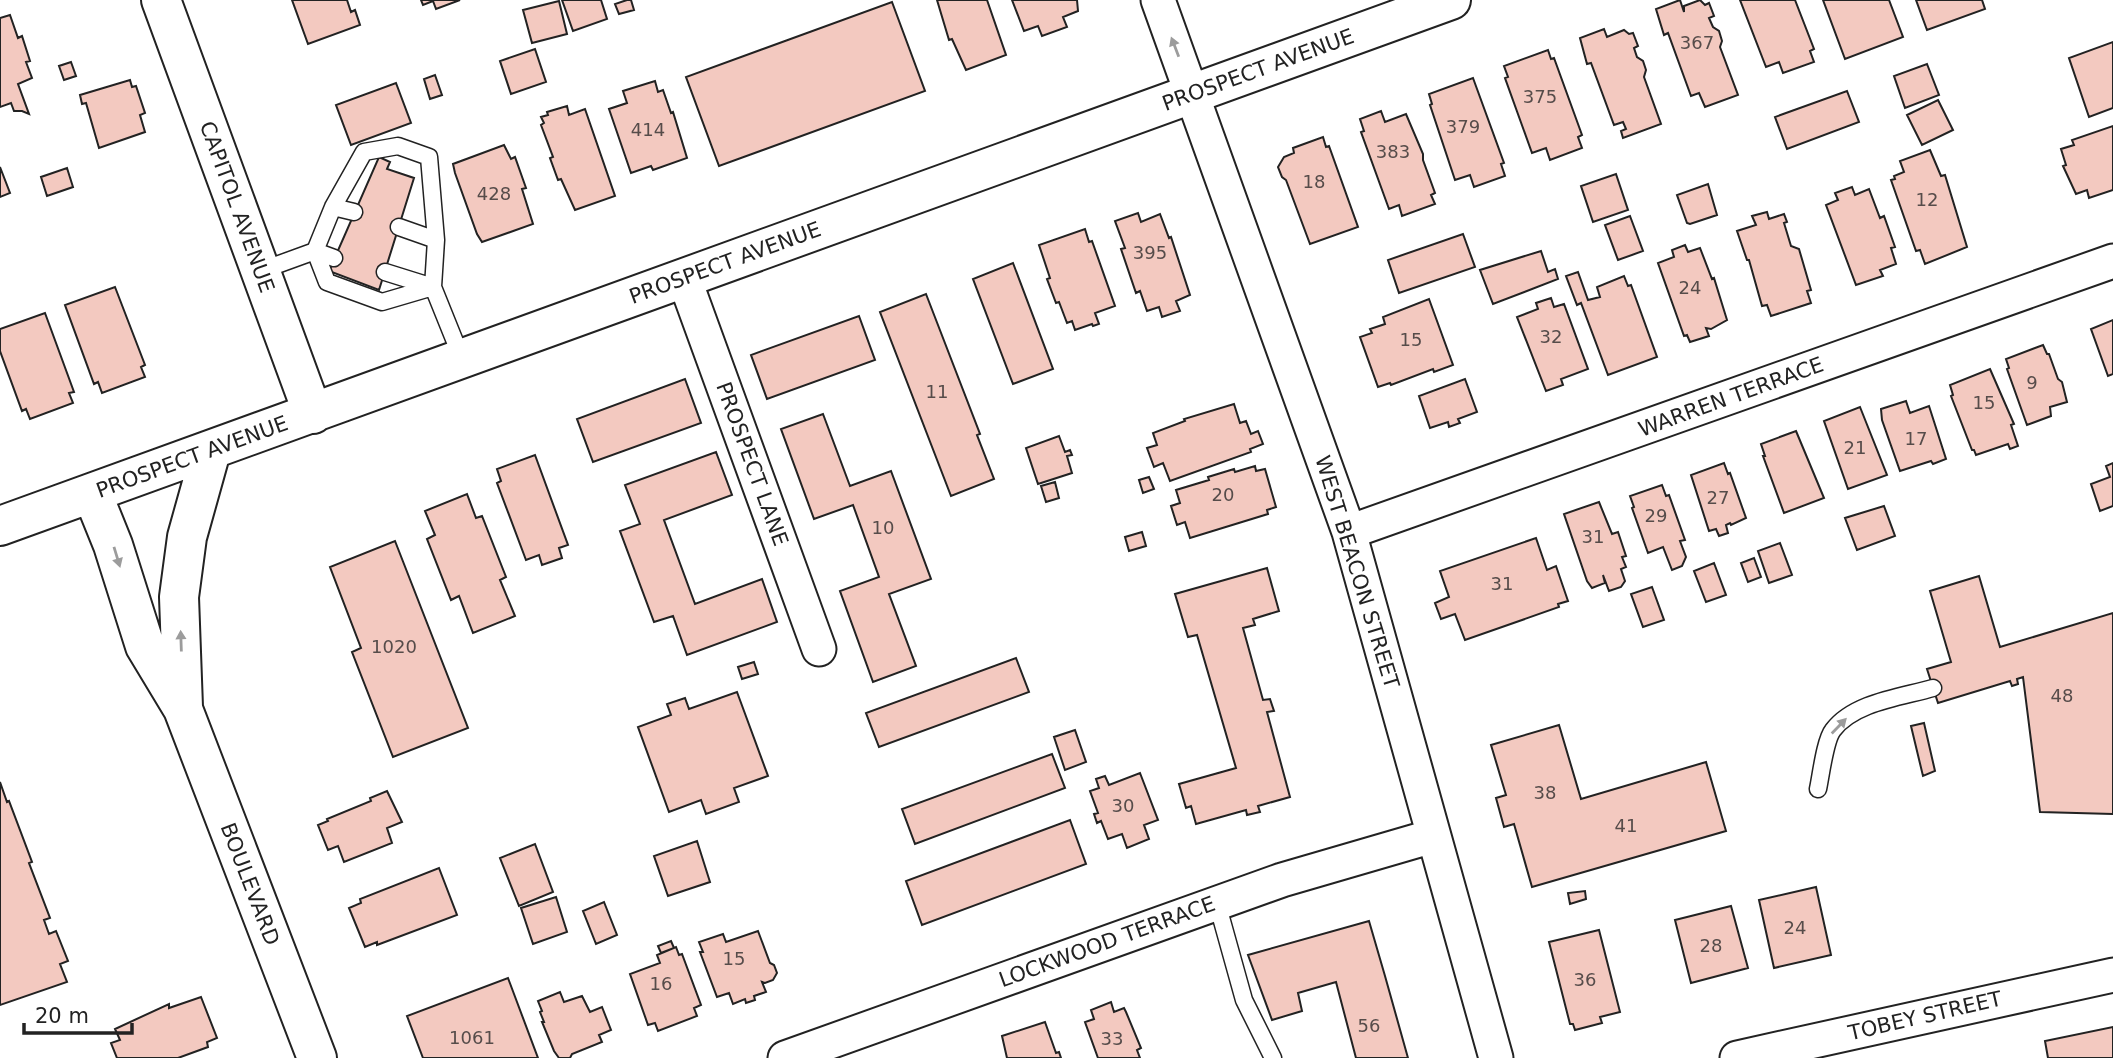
<svg xmlns="http://www.w3.org/2000/svg" width="2113" height="1058" viewBox="0 0 2113 1058" font-family="'DejaVu Sans',sans-serif">
	<rect width="100%" height="100%" fill="#fff"/>
	<!-- building -->
	<path fill="#f3c9c0" stroke="#222" stroke-width="2" d="M292,0H347L351,12L355,10L360,25L308,44Z
		M421,0H460L436,9L433,1L423,5Z
		M562,0H601L607,19L573,31Z
		M627,0H631L634,10L619,14L615,4Z
		M937,0H987L1006,55L966,70L952,39L949,40Z
		M1012,0H1077L1078,11L1063,17L1067,27L1042,36L1038,26L1024,31Z
		M1680,0L1684,12V6L1700,0L1705,5L1709,3L1714,16L1709,18L1713,27L1719,31L1722,41L1720,47L1738,95L1705,107L1699,93L1691,96L1668,33L1664,35L1656,9Z
		M1740,0H1795L1814,49L1810,51L1814,62L1783,73L1779,62L1766,67Z
		M1823,0H1889L1903,37L1845,59Z
		M1916,0H1982L1985,9L1927,30Z
		M559,1L567,34L532,43L523,10Z
		M892,2L925,91L719,166L686,77Z
		M10,15L18,38L22,36L30,61L26,62L32,78L18,84L29,114L22,111H14L11,103L0,107V18Z
		M1604,29L1607,37L1624,30L1629,34L1633,33L1638,46L1634,48L1637,57L1643,61L1646,70L1644,77L1661,124L1623,138L1621,131L1626,129L1623,122L1614,125L1591,63L1587,64L1580,38Z
		M2113,42V108L2089,117L2069,58Z
		M535,49L546,82L511,94L500,61Z
		M1548,50L1551,59L1554,58L1582,135L1578,137L1582,148L1550,160L1546,148L1532,153L1505,78L1508,77L1504,66Z
		M71,62L76,76L64,80L59,66Z
		M1927,64L1939,95L1905,108L1894,76Z
		M435,75L442,95L430,99L424,79Z
		M1473,78L1504,163L1501,164L1505,176L1474,187L1470,175L1455,180L1430,105L1432,104L1429,94Z
		M130,80L132,87L136,86L145,113L140,115L145,132L99,148L86,103L82,104L80,95Z
		M655,81L658,92L663,90L671,113L673,112L687,158L653,170L651,166L631,173L609,109L627,103L623,91Z
		M396,83L411,123L351,145L336,105Z
		M1847,91L1859,122L1787,149L1775,117Z
		M1938,100L1953,130L1922,145L1907,115Z
		M567,106L569,115L585,109L615,196L575,210L561,179L558,180L550,158L553,157L541,125L544,123L541,117L548,115L547,112Z
		M1381,111L1385,122L1406,114L1423,154V160L1435,193L1431,195L1435,204L1402,216L1399,205L1389,209L1361,132L1364,131L1360,119Z
		M2113,126V190L2089,198L2087,190L2076,194L2063,166L2066,165L2061,149L2074,145L2072,140Z
		M1323,137L1326,147L1329,146L1358,227L1310,244L1286,180L1282,177L1278,167L1284,157L1294,153L1293,148Z
		M504,145L511,159L515,157L526,188L522,189L533,224L482,242L477,234L455,173L453,164Z
		M1930,150L1941,176L1945,175L1967,247L1925,264L1920,250L1916,251L1891,180L1895,179L1894,176L1904,172L1900,161Z
		M379,157L390,162L387,169L414,178L379,290L329,271Z
		M0,167L10,193L0,197Z
		M67,168L73,187L47,196L41,177Z
		M1616,174L1628,210L1593,222L1581,186Z
		M1708,184L1717,215L1690,224L1687,223L1677,195Z
		M1852,187L1855,195L1869,189L1880,218L1884,216L1895,247L1891,248L1896,264L1880,270L1883,276L1856,285L1826,205L1838,200L1835,193Z
		M1767,212L1769,219L1784,214L1787,222L1784,223L1791,246L1799,249L1811,290L1807,291L1811,303L1771,316L1767,305L1762,306L1749,260H1747L1737,231L1756,225L1752,216Z
		M1138,213L1141,222L1160,214L1169,238L1171,237L1190,295L1176,301L1180,311L1162,317L1159,307L1147,311L1140,291L1136,293L1121,249L1125,248L1115,221Z
		M1630,216L1643,251L1618,260L1605,225Z
		M1085,229L1089,242L1092,241L1115,306L1095,313L1099,324L1093,326L1092,324L1075,330L1072,321L1067,323L1059,302L1056,303L1047,279L1050,278L1039,245Z
		M1463,234L1475,267L1399,293L1388,260Z
		M1685,245L1688,252L1700,248L1712,279L1714,278L1727,320L1711,329L1706,328L1709,336L1690,342L1687,335L1684,336L1658,263L1674,257L1672,250Z
		M1541,251L1548,272L1555,269L1558,279L1493,304L1480,270Z
		M1013,263L1053,369L1013,384L973,279Z
		M1578,272L1588,300L1600,297L1597,287L1624,276L1628,286L1631,285L1657,357L1608,375L1581,303L1577,305L1566,276Z
		M115,287L145,365L141,367L145,377L102,393L98,382L94,384L65,305Z
		M926,294L980,434L977,435L994,479L951,496L880,312Z
		M1551,298L1554,307L1564,304L1588,369L1561,379L1563,385L1546,391L1517,317L1538,309L1536,303Z
		M1429,299L1453,365L1434,372L1433,369L1391,385L1390,383L1378,387L1360,337L1372,333L1370,329L1385,324L1383,317Z
		M45,313L74,392L69,393L73,403L30,419L26,409L22,411L0,351V329Z
		M859,316L875,360L767,399L751,355Z
		M2113,320V374L2108,376L2091,329Z
		M2043,345L2047,354H2049L2058,379L2062,382L2067,402L2050,407L2051,416L2027,425L2007,369L2009,368L2006,359Z
		M1990,369L2014,424L2011,425L2018,446L2010,449L2008,444L1976,455L1974,450H1972L1951,396L1953,395L1950,385Z
		M685,379L701,423L593,462L577,419Z
		M1465,379L1477,412L1458,419L1460,423L1449,427L1448,422L1430,428L1419,396Z
		M1906,401L1910,413L1929,406L1946,459L1933,464L1931,461L1900,471L1882,420L1881,409Z
		M1234,404L1240,423L1246,421L1251,434L1258,431L1263,444L1250,449L1251,452L1170,481L1163,463L1154,467L1147,448L1157,445L1153,433L1185,421L1184,419Z
		M1860,407L1887,475L1848,489L1824,421Z
		M823,414L850,486L891,471L931,579L889,594L916,666L873,682L840,591L879,577L853,505L814,519L781,429Z
		M1796,431L1824,498L1784,513L1763,456H1765L1761,444Z
		M1059,436L1065,452L1070,450L1072,455L1067,456L1072,473L1038,484L1026,448Z
		M716,452L732,495L664,520L695,604L762,579L777,622L687,655L673,616L654,622L620,531L640,524L625,485Z
		M535,455L568,545L559,548L562,558L542,565L539,555L526,560L497,483L501,481L497,469Z
		M1724,463L1728,474L1730,473L1746,518L1731,525L1730,523L1726,525L1728,533L1719,536L1716,529L1709,531L1691,475Z
		M2113,463V506L2100,511L2091,484L2110,477L2106,466Z
		M1255,466L1256,471L1265,469L1276,507L1267,510L1268,514L1190,538L1185,522L1177,525L1171,506L1180,503L1176,490L1209,480L1208,477L1234,469L1235,472Z
		M1149,477L1154,489L1143,493L1139,480Z
		M1055,482L1059,498L1046,502L1041,486Z
		M1662,485L1666,496L1669,495L1685,540L1680,541L1686,557L1682,566L1672,570L1663,547L1648,553L1632,508L1634,507L1630,496Z
		M467,494L476,518L482,516L506,577L500,580L515,616L473,633L459,596L451,600L427,539L435,535L425,511Z
		M1599,502L1612,534L1618,532L1626,556L1622,557L1626,567L1621,569L1625,581L1621,587L1609,591L1603,575L1605,583L1592,588L1587,581L1564,514Z
		M1884,506L1895,536L1857,550L1845,518Z
		M1142,532L1146,546L1129,551L1125,537Z
		M1536,538L1547,570L1556,566L1568,601L1558,604L1559,607L1465,640L1455,614L1441,619L1435,603L1449,597L1440,571Z
		M395,541L468,728L393,757L352,652L361,648L330,567Z
		M1780,543L1792,575L1769,583L1758,551Z
		M1754,558L1761,577L1748,582L1741,563Z
		M1714,563L1726,595L1706,602L1694,571Z
		M1267,568L1279,611L1253,619L1255,625L1243,628L1263,700L1270,699L1274,711L1267,712L1290,797L1258,806L1260,812L1247,815L1246,810L1196,824L1191,806L1186,808L1179,784L1236,768L1197,635L1188,637L1175,594Z
		M1979,576L2000,647L2113,613V814L2040,812L2023,677L2017,679L2018,684L2012,686L2010,681L1938,703L1927,669L1951,662L1930,591Z
		M1652,587L1664,620L1643,627L1631,594Z
		M1016,658L1029,692L879,747L866,713Z
		M754,662L758,674L742,679L738,667Z
		M737,692L768,776L734,788L739,802L706,814L701,800L669,812L638,727L671,715L667,704L685,698L689,709Z
		M1924,723L1935,771L1923,776L1911,726Z
		M1559,725L1581,799L1706,762L1726,831L1532,887L1514,824L1504,827L1496,798L1506,795L1491,745Z
		M1075,730L1086,762L1065,770L1054,737Z
		M1052,754L1065,788L915,844L902,809Z
		M1140,773L1158,820L1144,825L1149,839L1127,848L1122,834L1108,839L1101,821L1097,823L1094,814L1098,813L1090,791L1099,788L1096,779L1105,776L1109,785Z
		M0,782L7,802L9,801L32,862L29,863L50,918L44,920L49,934L56,931L68,961L60,964L67,982L0,1005Z
		M387,791L402,822L387,828L392,843L344,862L338,846L328,850L318,825L328,821L327,819L371,801L370,798Z
		M1070,820L1086,864L922,925L906,881Z
		M697,841L710,882L668,896L654,856Z
		M535,844L553,892L519,906L500,858Z
		M439,868L457,915L377,945V942L365,947L349,908L361,903L360,899Z
		M1816,887L1831,955L1774,968L1759,900Z
		M1585,891L1586,899L1570,904L1568,893Z
		M556,897L567,932L533,944L521,908Z
		M604,902L617,935L596,944L583,911Z
		M1731,906L1748,968L1691,983L1675,920Z
		M1369,921L1385,976L1408,1058H1356L1336,982L1298,993L1302,1011L1272,1020L1248,955Z
		M1599,930L1620,1012L1600,1017L1602,1023L1575,1030L1573,1024H1570L1549,942Z
		M758,931L770,963L774,965L777,973L773,980L765,983L762,982L766,992L754,996L755,1000L746,1003L745,999L733,1004L729,993L717,997L700,952H703L699,942L723,934L726,942Z
		M671,941L674,948L661,953L658,946Z
		M676,947L679,955L682,954L701,1005L694,1008L697,1016L658,1031L655,1023L648,1025L630,974L660,963L657,955Z
		M508,978L538,1058H423L407,1016Z
		M560,992L564,1002L582,996L590,1012L602,1007L611,1030L599,1035L602,1042L572,1054L570,1058H559L554,1051L542,1022H544L540,1012L542,1011L538,1001Z
		M201,997L217,1038L207,1042L208,1047L178,1058H117L111,1043L120,1040L115,1029L169,1004V1008Z
		M1111,1002L1114,1012L1124,1008L1126,1012L1141,1048L1137,1050L1140,1058H1098L1085,1022L1094,1019L1091,1010Z
		M1045,1022L1056,1053L1059,1052L1061,1058H1007L1002,1036Z
		M2113,1027V1058H2048L2045,1041Z"/>
	<g fill="none" stroke-linecap="round" stroke-linejoin="round">
		<!-- service casing -->
		<g stroke="#222" stroke-width="19">
			<path id="service" d="M333,207L354,212
				M399,227L436,240
				M260,271L315,251L334,258
				M385,272L433,287
				M433,287L382,302L327,282L315,251L333,207L364,152L398,146L429,157L436,240L433,287L462,359
				M1818,789C1821,775 1825,740 1833,730C1854,702 1902,697 1933,688
				M1217,903L1244,1000L1273,1058"/>
		</g>
		<!-- minor casing -->
		<g stroke="#222" stroke-width="37">
			<path id="minor" d="M1158,0L1349,532L1496,1058
				M684,278L819,649
				M1349,532L2113,261
				M785,1058L1282,880L1433,836
				M1737,1058L2113,975"/>
		</g>
		<!-- secondary casing -->
		<g stroke="#222" stroke-width="42">
			<path id="secondary" d="M161,0L313,414
				M92,493L113,545L145,646L183,709L317,1058
				M0,526L1451,0
				M183,707L179,597L187,537L211,451"/>
		</g>
		<!-- service -->
		<use href="#service" stroke="#fff" stroke-width="16"/>
		<!-- minor -->
		<use href="#minor" stroke="#fff" stroke-width="33"/>
		<!-- secondary -->
		<use href="#secondary" stroke="#fff" stroke-width="38"/>
	</g>
	<!-- one-way arrows -->
	<defs><path id="oneway-solid" d="M-6-.8H1V-3.2L6.5 0L1 3.2V.8H-6Z" transform="scale(1.75)"/></defs>
	<g fill="#9c9c9c">
		<use href="#oneway-solid" transform="translate(1175 47) rotate(-111)"/>
		<use href="#oneway-solid" transform="translate(117 557) rotate(73)"/>
		<use href="#oneway-solid" transform="translate(181 641) rotate(-92)"/>
		<use href="#oneway-solid" transform="translate(1839 726) rotate(-46)"/>
	</g>
	<g text-anchor="middle" dominant-baseline="central" stroke-width="5" stroke-linejoin="round" paint-order="stroke">
		<!-- number labels -->
		<g font-size="18" fill="#564c4a">
			<text x="1697" y="42">367</text>
			<text x="1540" y="96">375</text>
			<text x="1463" y="126">379</text>
			<text x="648" y="129">414</text>
			<text x="1393" y="151">383</text>
			<text x="1314" y="181">18</text>
			<text x="494" y="193">428</text>
			<text x="1927" y="199">12</text>
			<text x="1150" y="252">395</text>
			<text x="1690" y="287">24</text>
			<text x="1551" y="336">32</text>
			<text x="1411" y="339">15</text>
			<text x="2032" y="382">9</text>
			<text x="937" y="391">11</text>
			<text x="1984" y="402">15</text>
			<text x="1916" y="438">17</text>
			<text x="1855" y="447">21</text>
			<text x="1223" y="494">20</text>
			<text x="1718" y="497">27</text>
			<text x="1656" y="515">29</text>
			<text x="883" y="527">10</text>
			<text x="1593" y="536">31</text>
			<text x="1502" y="583">31</text>
			<text x="394" y="646">1020</text>
			<text x="2062" y="695">48</text>
			<text x="1545" y="792">38</text>
			<text x="1123" y="805">30</text>
			<text x="1626" y="825">41</text>
			<text x="1795" y="927">24</text>
			<text x="1711" y="945">28</text>
			<text x="734" y="958">15</text>
			<text x="1585" y="979">36</text>
			<text x="661" y="983">16</text>
			<text x="1369" y="1025">56</text>
			<text x="472" y="1037">1061</text>
			<text x="1112" y="1038">33</text>
		</g>
		<!-- street labels -->
		<g font-size="21" fill="#222" stroke="#fff">
			<text transform="translate(1258 70) rotate(-20)">PROSPECT AVENUE</text>
			<text transform="translate(237 207) rotate(70)">CAPITOL AVENUE</text>
			<text transform="translate(725 263) rotate(-20)">PROSPECT AVENUE</text>
			<text transform="translate(1731 397) rotate(-20)">WARREN TERRACE</text>
			<text transform="translate(192 457) rotate(-20)">PROSPECT AVENUE</text>
			<text transform="translate(752 464) rotate(70)">PROSPECT LANE</text>
			<text transform="translate(1357 572) rotate(73)">WEST BEACON STREET</text>
			<text transform="translate(250 884) rotate(69)">BOULEVARD</text>
			<text transform="translate(1107 942) rotate(-20)">LOCKWOOD TERRACE</text>
			<text transform="translate(1925 1016) rotate(-13)">TOBEY STREET</text>
		</g>
	</g>
	<!-- scale -->
	<path d="M24 1023v10h108v-10" fill="none" stroke="#222222" stroke-width="3.5"/>
	<text x="35" y="1023" font-size="21" fill="#222222" stroke="#ffffff" stroke-width="5" paint-order="stroke">20 m</text>
</svg>
